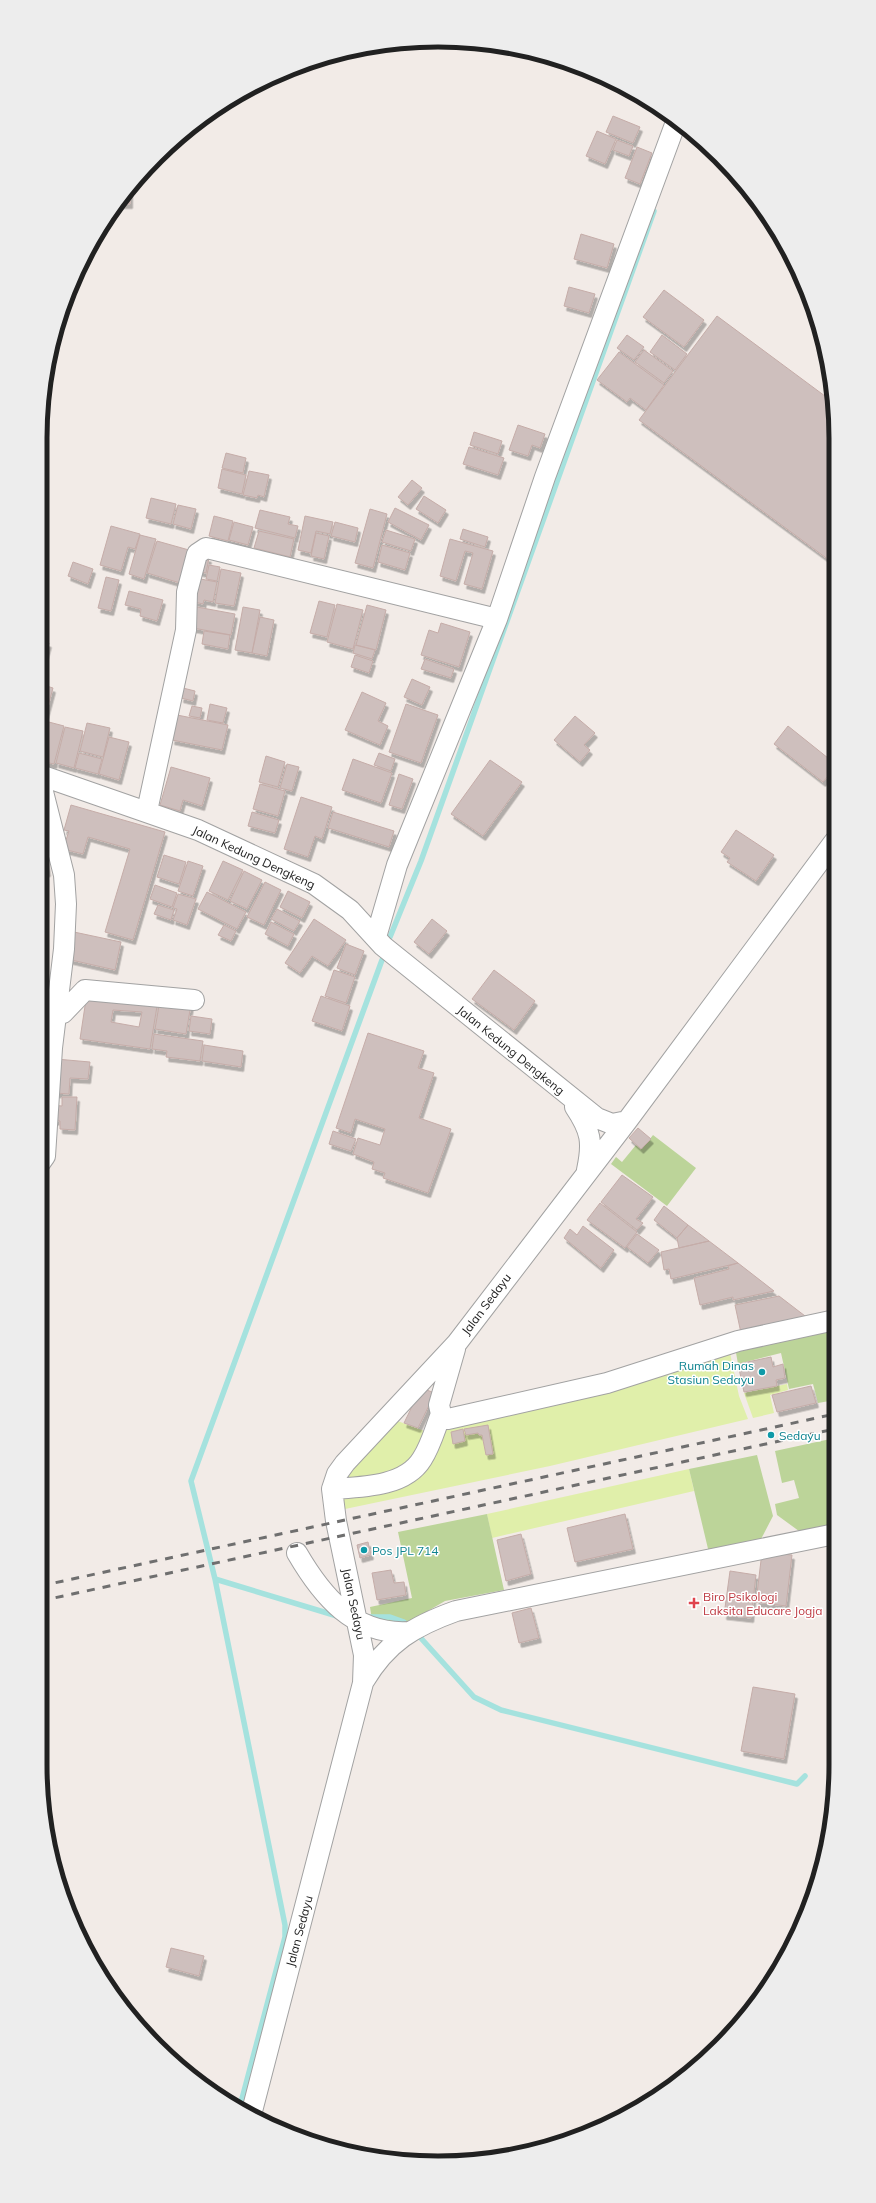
<svg xmlns="http://www.w3.org/2000/svg" width="876" height="2203" viewBox="0 0 876 2203" font-family="Mulish,sans-serif">
	<defs>
		<filter id="shadow"><feDropShadow dx="2.5" dy="4.5" stdDeviation="0" flood-color="#0004"/></filter>
	</defs>
	<rect width="100%" height="100%" fill="#f2ebe7"/>
	<!-- grass -->
	<path fill="#e0efaa" d="M729,1348L739,1396L748,1419L550,1466L345,1509L343,1497L400,1485L450,1424Z
		M787,1384L788,1390L770,1395L774,1413L753,1418L744,1393Z
		M395,1420L427,1432L408,1465L392,1473L345,1482L346,1475Z
		M689,1469L694,1491L492,1538L487,1514Z"/>
	<!-- forest -->
	<path fill="#bcd499" d="M653,1135L696,1168L667,1206L611,1164L616,1157L622,1162L636,1145L642,1149Z
		M835,1325V1400L818,1403L813,1384L789,1389L781,1353L738,1364L735,1347Z
		M835,1438V1527L803,1534L777,1515L775,1504L799,1498L794,1480L782,1483L775,1451Z
		M757,1455L773,1516L759,1543L709,1553L689,1469Z
		M487,1514L504,1590L445,1601L402,1626L372,1620L370,1607L412,1598L398,1532Z"/>
	<g fill="none" stroke-linecap="round" stroke-linejoin="round">
		<!-- stream -->
		<path stroke="#a5e2de" stroke-width="5.5" d="M390,937L421,861L654,211
			M215,1579L337,1616
			M368,1617H390L404,1622
			M419,1636L474,1697L501,1710L797,1784L805,1776
			M239,2110L285,1937V1925L215,1579L191,1481L382,960"/>
	</g>
	<!-- building -->
	<path fill="#cebfbd" stroke="#c5aca8" fill-rule="evenodd" filter="url(#shadow)" d="M613,116L640,127L633,143L606,132Z
		M597,131L616,139L605,164L586,156Z
		M617,140L633,146L629,156L613,150Z
		M637,147L652,153L640,184L625,178Z
		M130,187V204H117L122,196Z
		M581,234L614,244L607,268L574,259Z
		M569,287L595,294L589,313L564,306Z
		M664,290L704,320L684,347L643,317Z
		M717,316L833,402V563L639,420Z
		M627,335L644,347L634,360L617,348Z
		M662,335L687,354L675,370L650,352Z
		M644,350L673,371L664,383L635,362Z
		M619,352L664,385L646,410L630,398L627,402L597,380Z
		M518,425L545,434L540,448L532,445L528,456L509,450Z
		M474,432L502,441L498,454L470,445Z
		M469,447L504,458L498,475L463,464Z
		M226,453L246,458L243,473L222,468Z
		M222,469L246,475L242,494L218,488Z
		M249,471L269,475L264,497L258,495L257,498L243,495Z
		M412,480L422,488L408,505L398,497Z
		M424,496L446,510L438,523L416,509Z
		M151,498L176,504L171,524L146,518Z
		M178,505L196,509L191,529L173,524Z
		M395,508L429,525L421,540L388,522Z
		M370,509L387,514L373,568L355,563Z
		M260,510L290,517L288,524L298,526L295,538L255,528Z
		M214,516L233,521L228,541L209,536Z
		M305,516L333,522L330,534L316,531L311,553L298,550Z
		M234,522L253,527L248,545L229,540Z
		M335,522L358,528L355,542L331,536Z
		M111,526L140,534L135,549L128,547L121,571L100,565Z
		M463,529L488,537L485,547L460,539Z
		M386,530L415,539L411,551L382,542Z
		M259,531L294,539L290,557L254,548Z
		M316,533L329,536L324,559L311,556Z
		M140,535L156,539L144,579L129,574Z
		M450,539L493,551L482,589L464,584L473,553L465,551L456,581L440,576Z
		M157,541L189,550L180,583L147,573Z
		M382,545L410,553L405,570L378,562Z
		M200,556L209,558L206,573L196,571Z
		M73,562L93,569L88,584L68,576Z
		M209,565L220,567L217,581L206,579Z
		M221,569L241,573L234,606L215,603Z
		M106,577L119,580L111,611L98,608Z
		M195,578L217,582L213,602L204,600L203,604L190,601Z
		M129,591L163,600L157,621L140,616L141,609L125,605Z
		M319,601L335,605L327,637L310,633Z
		M337,604L363,610L353,649L327,642Z
		M367,605L386,610L376,650L356,645Z
		M197,607L235,614L231,635L193,628Z
		M243,607L260,610L252,653L235,650Z
		M260,617L274,620L267,656L252,653Z
		M441,623L470,632L459,667L421,655L429,630L438,633Z
		M204,631L230,635L228,649L202,644Z
		M40,641L49,643L42,668L40,667Z
		M355,645L375,650L372,659L353,653Z
		M355,655L373,661L369,673L351,667Z
		M425,659L454,669L451,678L421,669Z
		M412,679L430,687L422,705L404,697Z
		M40,684L53,688L40,736Z
		M183,688L195,691L193,701L181,698Z
		M362,692L386,703L378,721L388,726L380,745L345,730Z
		M210,704L227,708L223,723L207,720Z
		M406,704L438,715L421,763L389,752Z
		M192,706L202,708L200,718L189,716Z
		M177,715L228,725L222,750L172,740Z
		M575,716L595,733L584,745L590,750L580,762L554,740Z
		M45,721L64,726L54,764L40,761V741Z
		M87,723L110,728L103,757L80,751Z
		M788,726L833,762L834,769L823,782L774,744Z
		M65,727L83,731L74,768L56,763Z
		M109,737L129,742L119,780L99,774Z
		M79,753L102,759L98,774L75,768Z
		M379,753L395,759L391,771L374,765Z
		M266,756L285,762L278,787L259,782Z
		M353,759L392,773L381,803L342,790Z
		M490,760L522,782L483,836L451,814Z
		M287,764L299,767L292,791L280,788Z
		M171,767L210,778L202,806L183,800L180,811L160,805Z
		M399,774L413,779L402,809L389,805Z
		M260,784L285,791L278,816L253,809Z
		M301,797L332,807L322,839L315,836L308,857L284,849Z
		M71,805L165,832L133,940L105,932L130,849L88,837L83,854L63,849L69,831L64,830Z
		M252,812L279,820L275,833L248,826Z
		M333,812L394,831L389,847L328,828Z
		M736,830L774,855L756,881L727,862L730,858L721,852Z
		M45,851L48,872L40,873V852Z
		M164,855L186,862L179,884L157,877Z
		M188,861L203,866L193,896L178,891Z
		M223,861L243,870L228,900L209,891Z
		M244,871L262,880L247,909L230,901Z
		M265,882L281,890L264,925L247,917Z
		M155,885L177,893L172,907L150,899Z
		M288,891L310,902L302,918L280,907Z
		M207,892L246,912L237,929L198,909Z
		M178,894L196,899L187,925L173,920L177,909L173,908Z
		M158,905L174,910L171,920L154,914Z
		M277,909L300,921L294,931L271,919Z
		M314,919L346,940L328,966L312,956L300,973L285,963Z
		M432,919L447,931L429,954L414,942Z
		M271,922L294,934L288,946L265,934Z
		M224,925L236,931L231,941L218,935Z
		M74,932L121,942L115,970L67,959Z
		M346,944L364,951L355,975L337,968Z
		M334,970L355,977L346,1003L325,996Z
		M494,970L535,1001L514,1030L472,999Z
		M87,993L158,1000L150,1049L80,1039ZM113,1010L142,1012L139,1027L111,1022Z
		M321,996L350,1006L342,1031L312,1021Z
		M160,1000L191,1004L186,1034L155,1029Z
		M191,1016L212,1019L210,1034L189,1031Z
		M368,1033L424,1051L418,1068L434,1073L419,1118L451,1129L428,1193L383,1178L385,1173L372,1169L374,1162L353,1154L358,1138L380,1145L385,1129L355,1119L351,1133L336,1128Z
		M154,1034L203,1041L200,1061L166,1057L167,1051L152,1049Z
		M204,1045L243,1051L241,1067L202,1061Z
		M56,1059L90,1062L88,1079L70,1078L69,1094L56,1093Z
		M62,1097H77L75,1130L60,1129V1121L50,1120L51,1105L62,1106Z
		M638,1128L651,1139L641,1149L629,1138Z
		M333,1131L356,1139L351,1151L329,1144Z
		M622,1175L653,1197L636,1219L643,1223L637,1230L601,1202Z
		M600,1203L637,1232L625,1248L587,1220Z
		M664,1206L688,1225L677,1238L654,1220Z
		M688,1225L709,1241L679,1248L677,1238Z
		M583,1226L614,1250L601,1268L564,1238L570,1229L577,1235Z
		M637,1234L659,1250L648,1263L627,1247Z
		M709,1241L738,1263L671,1279L669,1269L664,1270L661,1252Z
		M738,1263L774,1291L733,1300V1297L700,1305L694,1278L729,1269L728,1266Z
		M779,1296L809,1319L741,1333L735,1305Z
		M771,1357L773,1367L783,1364L785,1378L776,1380L777,1386L744,1392L738,1364Z
		M811,1386L816,1403L777,1412L772,1395Z
		M421,1388L435,1393L418,1428L404,1423Z
		M488,1425L493,1454L486,1455L482,1435H479L478,1433L466,1435L464,1429Z
		M463,1429L465,1441L453,1444L451,1432Z
		M625,1514L633,1549L575,1562L567,1528Z
		M521,1534L531,1574L506,1581L497,1540Z
		M368,1542L371,1555L360,1558L357,1545Z
		M762,1552L792,1555L786,1606L756,1602Z
		M391,1570L394,1583L404,1582L406,1595L377,1600L372,1573Z
		M730,1571L756,1575L751,1618L724,1615Z
		M836,1602V1639L829,1603Z
		M531,1608L539,1638L519,1643L512,1613Z
		M833,1657H836V1674Z
		M753,1687L795,1694L784,1759L741,1751Z
		M171,1948L204,1956L199,1976L166,1967Z"/>
	<g fill="none" stroke-linecap="round" stroke-linejoin="round">
		<!-- minor casing -->
		<g stroke="#a2a2a2" stroke-width="22">
			<path id="minor" d="M40,775L198,830L314,884L350,910L383,946L597,1118L612,1124L627,1121
				M40,780L64,875L66,904L64,949L52,1048L45,1156L40,1163
				M147,811L186,630L187,592L197,554L206,548L211,549L497,619
				M376,937L397,865L497,619L545,477L676,122
				M55,1015L63,1013L85,990L194,1000
				M575,1107C591,1131 593,1142 587,1170
				M455,1349L439,1405L441,1414L448,1419L607,1383L738,1341L835,1320
				M332,1489C361,1487 405,1487 422,1459C431,1445 435,1429 441,1414
				M297,1553C322,1596 354,1635 408,1632
				M364,1681C387,1642 414,1626 456,1611L835,1534
				M251,2115L363,1683L364,1655L336,1521L332,1489L337,1474L345,1463L457,1343L627,1121L834,842"/>
		</g>
		<!-- minor -->
		<use href="#minor" stroke="#fff" stroke-width="20"/>
		<!-- rail -->
		<path stroke="#6f6f6f" stroke-width="3" stroke-dasharray="8 8" stroke-linecap="butt" d="M40,1586L835,1414
			M40,1601L835,1429"/>
	</g>
	<!-- markers -->
	<g fill="#0f9aa8" stroke="#fff" stroke-width="1.5">
		<circle cx="762" cy="1372" r="4"/>
		<circle cx="771" cy="1435" r="4"/>
		<circle cx="364" cy="1550" r="4"/>
	</g>
	<path fill="#e0444e" stroke="#fff" stroke-width="1.5" d="M692 1597h4v4h4v4h-4v4h-4v-4h-4v-4h4z"/>
	<g text-anchor="middle" dominant-baseline="central" stroke-width="3" stroke-linejoin="round" paint-order="stroke">
		<!-- street labels -->
		<g font-size="12" fill="#212121" stroke="#fff">
			<text transform="translate(254 857) rotate(25)">Jalan Kedung Dengkeng</text>
			<text transform="translate(511 1050) rotate(39)">Jalan Kedung Dengkeng</text>
			<text transform="translate(486 1304) rotate(-53)">Jalan Sedayu</text>
			<text transform="translate(354 1604) rotate(78)">Jalan Sedayu</text>
			<text transform="translate(299 1931) rotate(-75)">Jalan Sedayu</text>
		</g>
		<!-- culture labels -->
		<g font-size="12" fill="#0d838f" stroke="#fff" text-anchor="start">
			<text x="754" y="1365" text-anchor="end">Rumah Dinas<tspan x="754" dy="14">Stasiun Sedayu</tspan></text>
			<text x="779" y="1435">Sedayu</text>
			<text x="372" y="1550">Pos JPL 714</text>
		</g>
		<!-- health labels -->
		<g font-size="12" fill="#be3a42" stroke="#fff" text-anchor="start">
			<text x="703" y="1596">Biro Psikologi<tspan x="703" dy="14">Laksita Educare Jogja</tspan></text>
		</g>
	</g>
	<!-- crop -->
	<path d="M0 0H876V2203H0ZM438 47H438A391 391 0 0 1 829 438V1765A391 391 0 0 1 438 2156H438A391 391 0 0 1 47 1765V438A391 391 0 0 1 438 47Z" fill="#ededed" fill-rule="evenodd"/>
	<path fill="none" stroke="#212121" stroke-width="5" d="M438 47H438A391 391 0 0 1 829 438V1765A391 391 0 0 1 438 2156H438A391 391 0 0 1 47 1765V438A391 391 0 0 1 438 47Z"/>
</svg>
